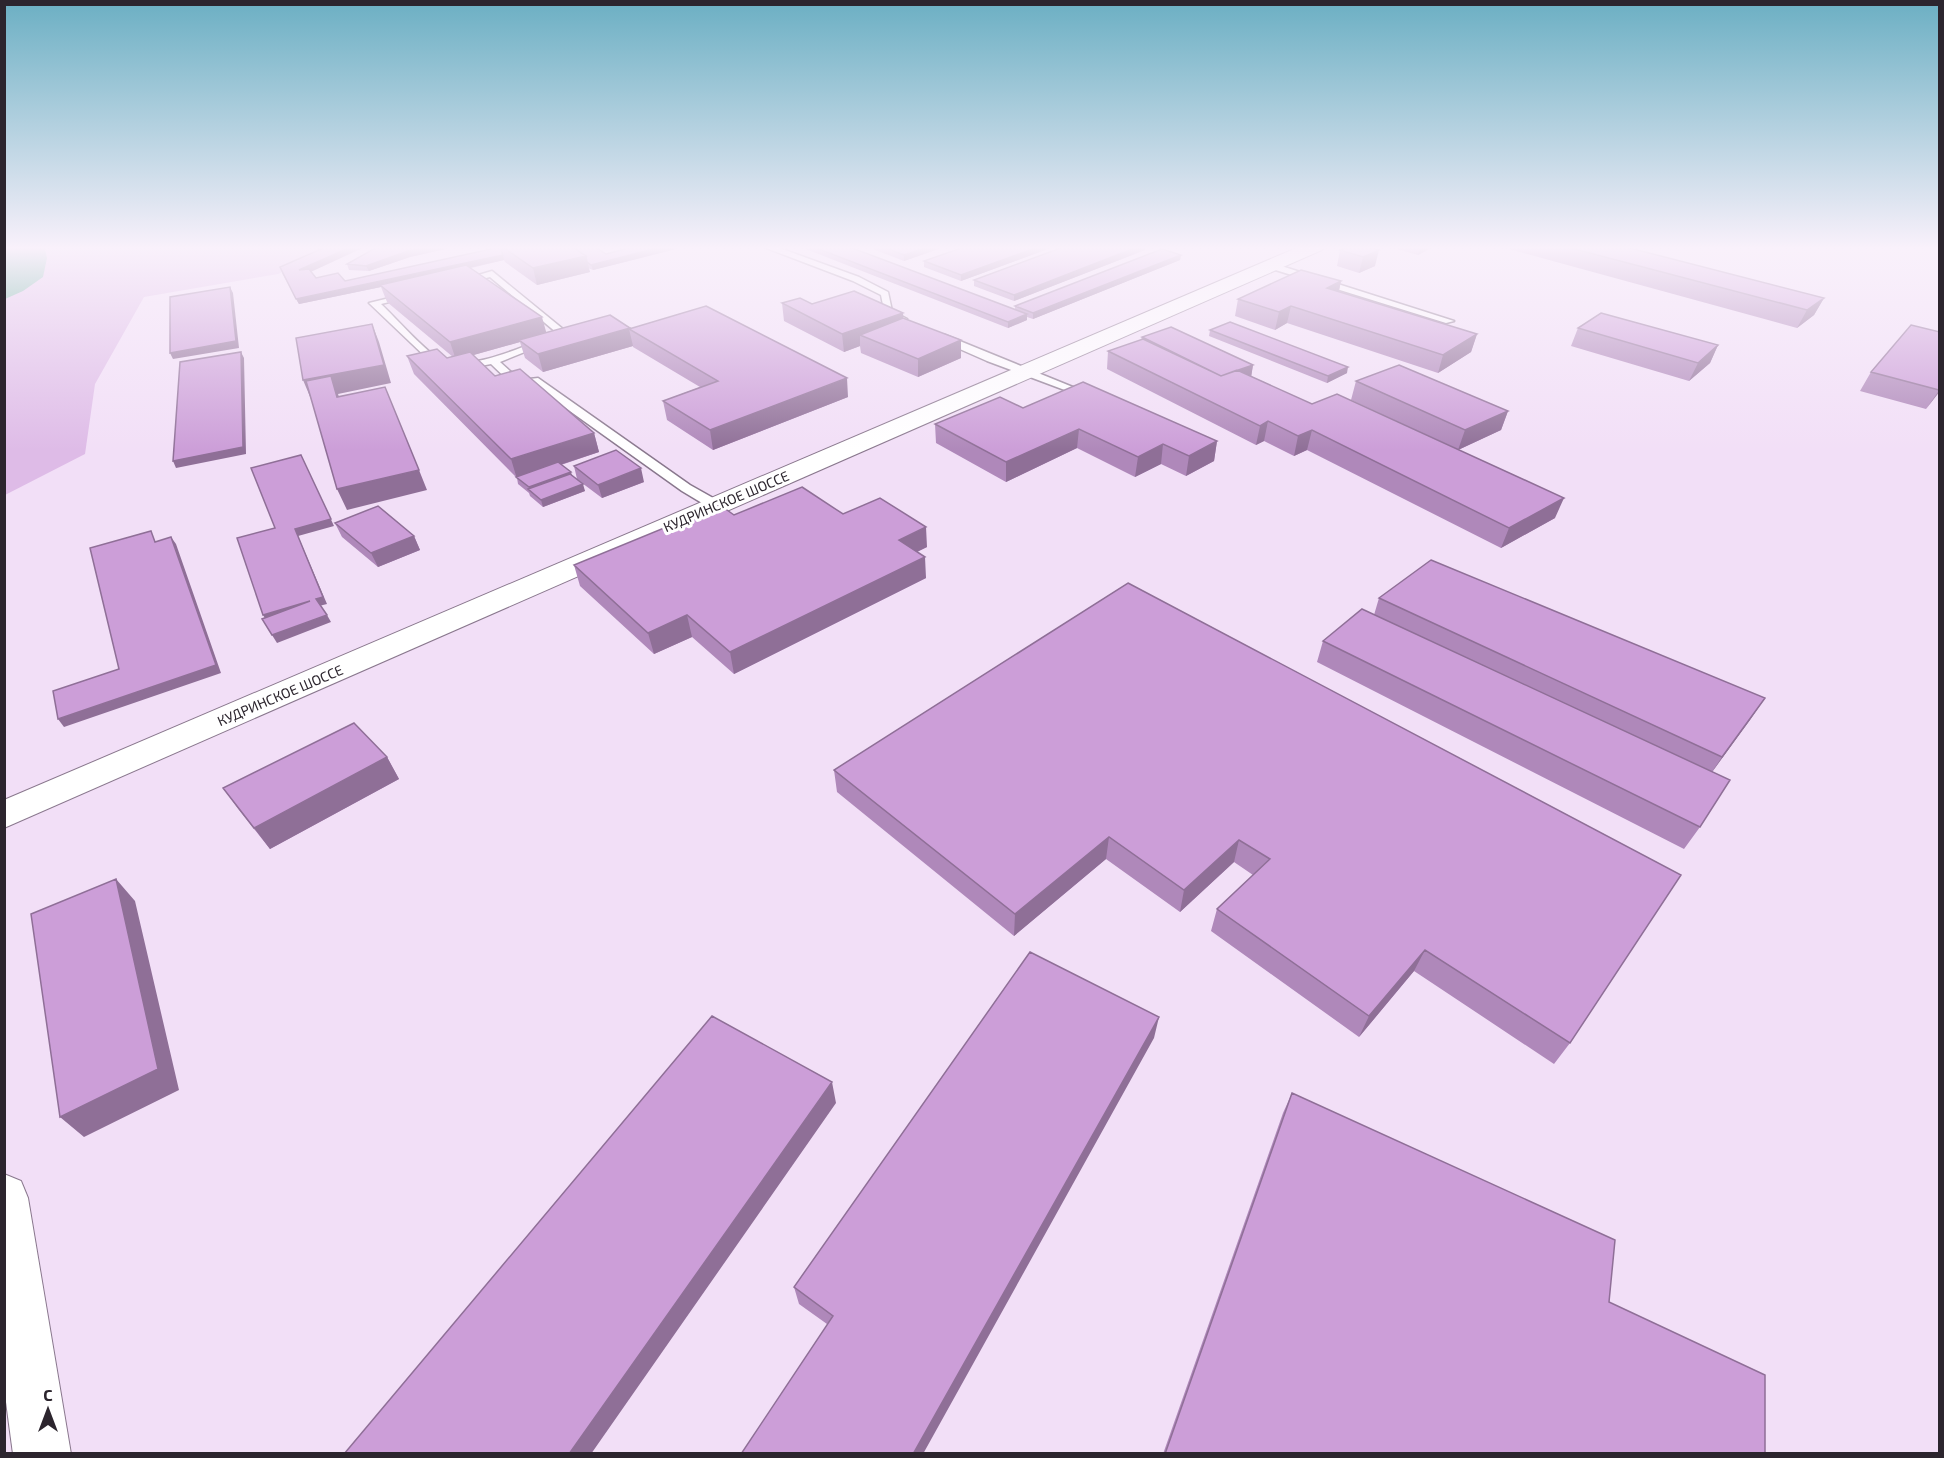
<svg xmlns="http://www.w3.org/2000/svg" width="1944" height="1458" viewBox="0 0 1944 1458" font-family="'Exo 2',sans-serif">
	<rect width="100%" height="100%" fill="#f2dff7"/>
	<!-- green -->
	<path fill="#debbe7" d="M5,246H339L278,274L144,297L95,384L85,454L5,495Z"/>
	<!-- water -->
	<path fill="#4fa78c" d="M5,246H40L45,249L47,258L43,277L23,291L5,299Z"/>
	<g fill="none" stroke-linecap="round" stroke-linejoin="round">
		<!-- service casing -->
		<g stroke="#89778d" stroke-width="3">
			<path id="service" d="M761,246H774L859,277L888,292L892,311L907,319L902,322L885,315L881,295L853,281Z
				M1269,264H1275L1454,321L1446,323L1269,268Z
				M492,271L569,334L500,362L520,380L538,378L690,485L722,503L723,506L722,509H712L682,491L532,384L514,386L491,364L465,369L432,363L369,303L410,293V297L381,304C396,318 422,348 438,358C466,375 529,344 557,333L490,277L462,284L458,281Z
				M937,335H945L1085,392L1074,398H1066L1065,396L1070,392L987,361L937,339Z"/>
		</g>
		<!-- minor casing -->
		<g stroke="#89778d" stroke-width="2">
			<path id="minor" d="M4,1174L21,1181L28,1198L71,1454H13L4,1387Z"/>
		</g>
		<!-- tertiary casing -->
		<g stroke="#89778d" stroke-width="2">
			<path id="tertiary" d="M1301,246H1324L1322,250L4,828V800Z"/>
		</g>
		<!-- service -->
		<use href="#service" fill="#fff" fill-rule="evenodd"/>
		<!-- minor -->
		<use href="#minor" fill="#fff" fill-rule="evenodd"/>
		<!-- tertiary -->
		<use href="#tertiary" fill="#fff" fill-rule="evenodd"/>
	</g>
	<!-- wall -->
	<path fill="#af88ba" d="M379,246H594L606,254L630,248L627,246H688L593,270L588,268L590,272L537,285L505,262L504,260L471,268L546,333L630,329L848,397L713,450L667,420L663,401L700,387L633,347V346L543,372L525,358L520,342L473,355L495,376L594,433L599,452L561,465L577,479L574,466L644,482L602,498L578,480L585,491L543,507L530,496L529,493L518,484L517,478L414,374L407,356L447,358L453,357L387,302L381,287L299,304L282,273L311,272L316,278L345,281L500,247L450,248L410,257L369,271L349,270L347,264Z
		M798,246H847L1015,310V306L1181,255L1180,260L1033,319L1027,317V320L1008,328Z
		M870,246H947L904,261L870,248Z
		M967,246H1056L961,281L924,267V261Z
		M1066,246H1145V250L1014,301L974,286V280Z
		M1349,246L1375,266L1359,273L1337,266L1340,250Z
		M1385,246H1435L1418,255Z
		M1498,246H1622L1824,298L1814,315L1797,328Z
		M1341,281L1339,292L1477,334L1471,352L1438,373L1287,323L1275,330L1235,316L1238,299Z
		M782,303L812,304L903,318L961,358L918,377L861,353L860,346L844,352L784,321Z
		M1578,328L1718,345L1710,363L1689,381L1571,346Z
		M1210,330L1347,373L1327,383L1209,336Z
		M1940,332V391L1926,409L1860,391L1871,372Z
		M1142,337L1253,365L1251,376L1555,518L1501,548L1307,450L1294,456L1264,441L1256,445L1107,369L1108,351L1141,340Z
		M1356,381L1508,411L1501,430L1458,450L1351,400Z
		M1023,408L1217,441L1214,461L1186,476L1161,464L1135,477L1077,448L1006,482L936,443L935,424Z
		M843,514L927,547L917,552L926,578L734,674L692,637L654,654L580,586L574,565L734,515Z
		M335,523L414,536L420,550L378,567L342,537Z
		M1128,583L1570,1043L1554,1064L1414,971L1359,1037L1211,931L1217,909L1253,875L1234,862L1180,912L1106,859L1014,936L837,792L834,770Z
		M1379,598L1765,698L1712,772L1700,827L1684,849L1317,662L1323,641L1374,615Z
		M387,757L399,779L270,849L239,810L223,788Z
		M1154,1038L827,1324L799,1304L794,1287Z
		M1292,1093L1609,1302L1765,1454H1163L1283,1113Z"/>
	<!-- shaded-wall -->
	<path fill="#8f6f97" d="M353,246H367L302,276L299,270Z
		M431,246H449L450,248L410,257L369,271L366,266L408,251Z
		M665,246H688L593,270L591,265Z
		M931,246H947L904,261V255Z
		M1041,246H1056L961,281V275Z
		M1140,246H1145V250L1014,301V295Z
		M1420,246H1435L1418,255Z
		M1379,250L1375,266L1359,273L1363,257Z
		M503,255L504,260L382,287L380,285L381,287L299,304L296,299Z
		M1181,255L1180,260L1033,319V313Z
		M586,256L590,272L537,285L533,268Z
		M1341,281L1337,298L1327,288Z
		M230,287L233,293L239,348L173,359L170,353Z
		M1824,298L1814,315L1797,328L1807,310Z
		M1291,306L1287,323L1275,330L1279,312Z
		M903,313L904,331L860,335V346L844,352L842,334Z
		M1027,314V320L1008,328V322Z
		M542,317L547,335L519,340L520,342L456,360L450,342Z
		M372,324L379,342L391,383L338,394L346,416L311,399L303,380Z
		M630,328L631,330L629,329L633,346L543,372L538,354Z
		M1477,334L1471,352L1438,373L1443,355Z
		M961,340V358L918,377V359Z
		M1718,345L1710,363L1689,381L1698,363Z
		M241,352L244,358L246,454L176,468L173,461Z
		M1253,365L1251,378L1222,376Z
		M1348,367L1347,373L1327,383L1328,376Z
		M847,378L848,397L713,450L710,430Z
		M1940,389V391L1926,409Z
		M1508,411L1501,430L1458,450L1465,430Z
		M1268,421L1264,441L1256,445L1260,426Z
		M1079,429L1077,448L1006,482V462Z
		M1312,430L1307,450L1294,456L1298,436Z
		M594,433L599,452L517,479L511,459Z
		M1217,441L1214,461L1186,476L1189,456Z
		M1163,444L1161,464L1135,477L1138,457Z
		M301,455L334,526L298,536L327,604L319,606L316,599L295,529Z
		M641,468L644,482L602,498L598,485Z
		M419,470L427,490L347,510L337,489Z
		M571,472L573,479L530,491L529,487Z
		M583,484L585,491L543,507L541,500Z
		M1564,498L1555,518L1501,548L1509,528Z
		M926,527L927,547L900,560L899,540Z
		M414,536L420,550L378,567L371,553Z
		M171,537L176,544L221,673L64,727L58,719L216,665Z
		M925,557L926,578L734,674L730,652Z
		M310,601L268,623L263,615Z
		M327,615L331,622L277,643L272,635Z
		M687,615L692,637L654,654L648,633Z
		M1765,698L1750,720L1707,779L1722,757Z
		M387,757L399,779L270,849L254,828Z
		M1109,837L1106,859L1014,936L1015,914Z
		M1239,840L1234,862L1180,912L1184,890Z
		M116,879L135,901L179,1090L84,1137L60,1117Z
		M1425,950L1414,971L1359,1037L1369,1016Z
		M1159,1017L1154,1038L923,1454H913Z
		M832,1082L836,1103L591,1454H569Z"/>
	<!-- building -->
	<path fill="#cc9ed8" stroke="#8f6f97" stroke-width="1.5" d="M328,246H353L299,270L309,269L316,278L338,273L345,281L500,247L503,255L296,299L280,267Z
		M379,246H431L408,251L366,266L347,264Z
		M501,246H571L586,256L533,268Z
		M571,246H594L606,254L636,246H665L591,265L587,262L586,256Z
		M811,246H847L1027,314L1008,322Z
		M881,246H931L904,255Z
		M967,246H1041L961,275L924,261Z
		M1066,246H1140L1014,295L974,280Z
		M1349,246H1367L1379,250L1363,257L1340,250Z
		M1563,246H1622L1824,298L1807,310Z
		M1162,249L1181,255L1033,313L1015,306Z
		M466,265L542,317L450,342L380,285Z
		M1301,270L1341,281L1327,288L1477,334L1443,355L1291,306L1279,312L1238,299Z
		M230,287L236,341L170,353V297Z
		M854,291L903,313L842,334L782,303L800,298L812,304Z
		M706,306L847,378L710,430L663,401L718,381L629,329Z
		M1601,313L1718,345L1698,363L1578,328Z
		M610,315L630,328L538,354L519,340Z
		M903,318L961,340L918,359L860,335Z
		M1230,322L1348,367L1328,376L1210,330Z
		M372,324L384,365L303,380L296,338Z
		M1911,325L1940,332L1939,390L1871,372Z
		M1171,327L1253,365L1221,376L1142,337Z
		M1143,339L1221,376L1237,370L1312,404L1337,394L1564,498L1509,528L1312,430L1298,436L1268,421L1260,426L1108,351Z
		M437,349L447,358L470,352L495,376L520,369L594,433L511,459L407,356Z
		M241,352L243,447L173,461L180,362Z
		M1399,365L1508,411L1465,430L1356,381Z
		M331,376L337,397L385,387L419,470L337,489L306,381Z
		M1083,382L1217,441L1189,456L1163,444L1138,457L1079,429L1006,462L935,424L1000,397L1023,408Z
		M616,450L641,468L598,485L574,466Z
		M301,455L331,519L295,529L323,597L316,599L327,615L272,635L262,619L310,601L263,615L237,538L275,528L251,468Z
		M558,462L571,472L529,487L516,477Z
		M570,474L583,484L541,500L528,489Z
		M802,487L843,514L880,498L926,527L899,540L925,557L730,652L687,615L648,633L574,565L720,505L734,515Z
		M378,506L414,536L371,553L335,523Z
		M151,531L155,542L171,537L216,665L58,719L53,691L119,669L90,548Z
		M1431,560L1765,698L1722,757L1379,598Z
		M1128,583L1681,875L1570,1043L1425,950L1369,1016L1217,909L1270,859L1239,840L1184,890L1109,837L1015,914L834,770Z
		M1362,609L1730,780L1700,827L1323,641Z
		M354,723L387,757L254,828L223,788Z
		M116,879L158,1069L60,1117L31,914Z
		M1030,952L1159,1017L913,1454H741L833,1316L794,1287Z
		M712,1016L832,1082L569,1454H344Z
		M1292,1093L1615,1240L1609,1302L1765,1375V1454H1165Z"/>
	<!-- sky -->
	<linearGradient id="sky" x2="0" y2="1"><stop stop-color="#6bafc3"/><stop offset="0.55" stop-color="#f9f1fb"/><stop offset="1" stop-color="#f9f1fb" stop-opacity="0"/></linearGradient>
	<rect width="1944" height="451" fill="url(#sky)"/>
	<g text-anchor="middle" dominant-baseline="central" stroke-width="6" stroke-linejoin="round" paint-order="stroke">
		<!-- far-street labels -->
		<g font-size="14" fill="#2c252e" stroke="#fff">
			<text transform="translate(726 501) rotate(-23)">КУДРИНСКОЕ ШОССЕ</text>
			<text transform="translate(280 695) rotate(-23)">КУДРИНСКОЕ ШОССЕ</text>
		</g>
	</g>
	<!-- border -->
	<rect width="1944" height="1458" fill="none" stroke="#2c252e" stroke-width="12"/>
	<!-- north arrow -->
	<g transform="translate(48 1410)" stroke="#ffffff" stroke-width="4.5" paint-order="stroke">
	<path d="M0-4.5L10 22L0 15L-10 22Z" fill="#2c252e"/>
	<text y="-9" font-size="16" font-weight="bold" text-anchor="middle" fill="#2c252e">С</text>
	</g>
</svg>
